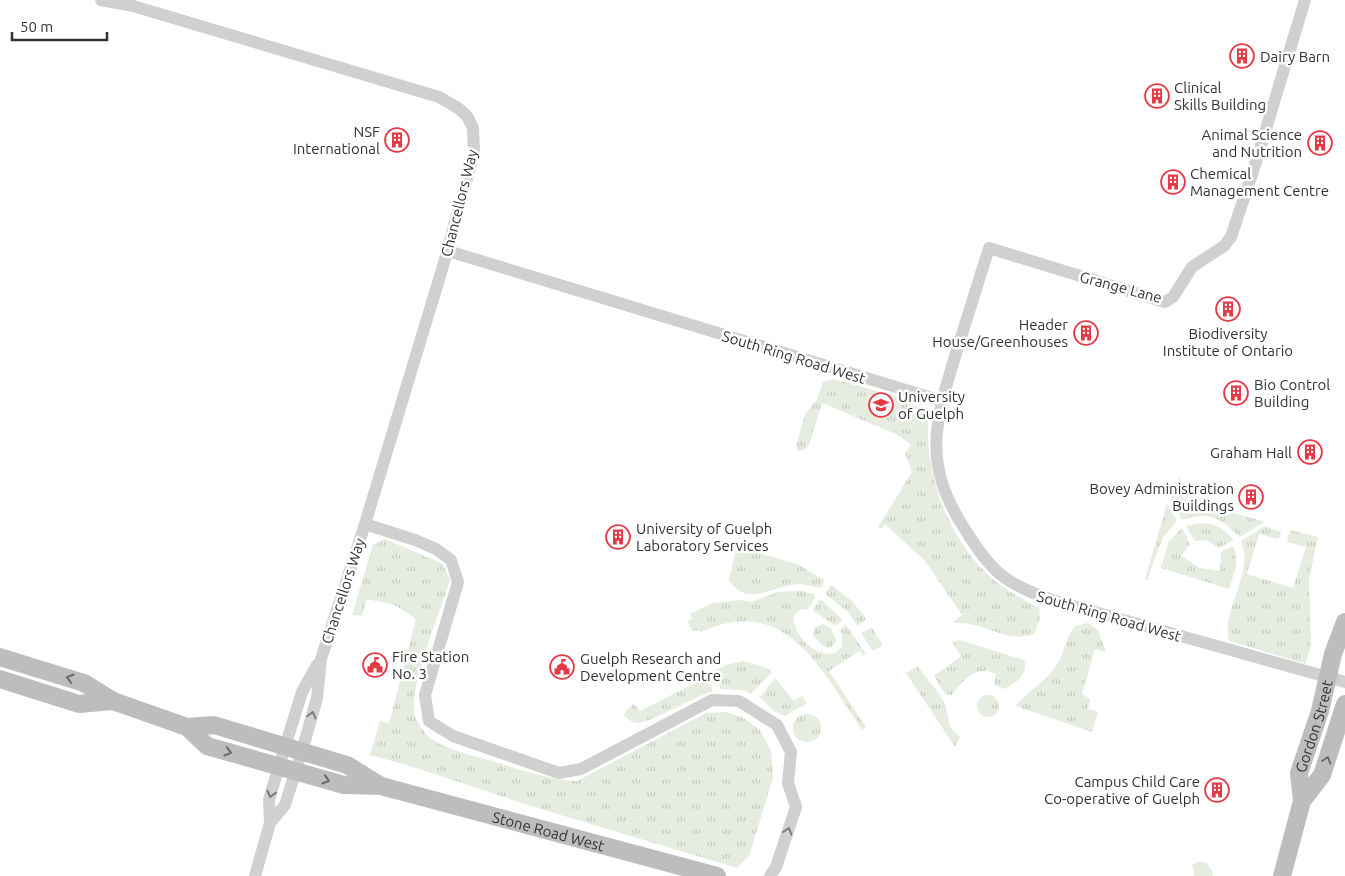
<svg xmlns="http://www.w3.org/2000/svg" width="1345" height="876" viewBox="0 0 1345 876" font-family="Ubuntu,sans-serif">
	<defs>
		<pattern id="grass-tufts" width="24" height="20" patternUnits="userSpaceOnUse" patternTransform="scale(1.25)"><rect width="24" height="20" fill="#e6ecdf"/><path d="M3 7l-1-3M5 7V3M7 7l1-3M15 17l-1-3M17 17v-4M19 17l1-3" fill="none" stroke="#c6cbc0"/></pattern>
	</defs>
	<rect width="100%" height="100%" fill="#fff"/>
	<!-- grass -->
	<path fill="url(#grass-tufts)" d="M833,379L888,394L925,410L929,415C922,471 950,544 994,580C1008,591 1023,600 1039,608L1040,618L1034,634C1006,644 984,621 955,623L954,621L962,615L925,561L885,524L881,529L878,527L912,472L905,453L911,445L898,435L822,403L809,445L804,450L798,451L796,446L805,415L817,399L823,382Z
		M1179,477L1181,483L1180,489L1185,492L1183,498L1265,522L1239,537C1221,517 1208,511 1182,520L1171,499Z
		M1167,504L1177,521L1163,537L1147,580L1145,579Z
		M1202,523C1217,525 1224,528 1233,540L1219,548L1206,540L1195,541L1186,526Z
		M1265,526L1281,532L1279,539L1259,534L1247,574L1293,588L1306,547L1287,542L1290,530L1318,537L1309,579L1311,644L1306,664L1229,641C1221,607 1255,574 1241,541Z
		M1182,528L1190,544L1181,556L1200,568L1220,571L1221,552L1233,546C1240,561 1234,574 1229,589L1161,568L1169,541Z
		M385,539L443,564L450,580C441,609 410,685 414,712C415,719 425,734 430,738C440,747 474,756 488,760C516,768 547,780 577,781L706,713L725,712L742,717L760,730L771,751L773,778L749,856L737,868L534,807L407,765L370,755L380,721L389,724L416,619L395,605L367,599L362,616L352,615L373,545Z
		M741,548L797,564L825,580L821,588C814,587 807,585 801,584C775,583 748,610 729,580L736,550L740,551Z
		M831,585L853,602L866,619L858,626L847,611L825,594Z
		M800,591L814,594L815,598L808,609L799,610L793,617C794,636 816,658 835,653L842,647V635L839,630L846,625L866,654L863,656L859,651L829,671L866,727L862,730C822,671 786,592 701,632L699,630L693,631L687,622L692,619L690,614L713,603L741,600L750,602L779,592Z
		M820,599L841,618L842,621L835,626L813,610Z
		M1088,623L1098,630L1106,652L1095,649L1082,694L1090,699L1088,709L1098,712L1092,732L1015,706C1028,691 1049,680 1059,661C1065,649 1066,637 1075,626Z
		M823,624L831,629L836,640L833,646L828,648L822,645L813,635L815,627Z
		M872,628L883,645L873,651L861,633Z
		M960,640L1024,660C1029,674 1016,683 1005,689L994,685L996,674C976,664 962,681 952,695L945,694L934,676L961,656L952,642Z
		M744,661L764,667L772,672L751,694L743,690L721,689L713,672L726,665Z
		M917,666C926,678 937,689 944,702C951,716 942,722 960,737L955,747L906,673Z
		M707,677L713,691C698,695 646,725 637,723C631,722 628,719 624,715L628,708L634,704L640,711Z
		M775,678L794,701L802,696L807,703L785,716L774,711L760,697Z
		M977 706a11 11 0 1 1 22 0a11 11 0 1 1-22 0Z
		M793 728a14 14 0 1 1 28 0a14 14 0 1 1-28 0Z"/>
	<!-- park -->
	<path fill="#e6ecdf" d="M1200,861L1207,863L1213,873L1212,876H1194V870L1192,865Z"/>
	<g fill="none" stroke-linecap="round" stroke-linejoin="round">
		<!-- minor -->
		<path stroke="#d0d0d0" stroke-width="12" d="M101,0L133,6L439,97L458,108L467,116L473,128L474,153L443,266L365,524L321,659L317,698L302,751L285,805L270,823
			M1305,0L1255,165L1231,237L1224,246L1192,267L1173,297L1165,302L989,248C978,282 968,316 957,350C935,422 921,463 966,531C992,573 1006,584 1052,600L1345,682
			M448,251L942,401
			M365,524L415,540L436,549L451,560L458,582L425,695L429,721L453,736L559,773L581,769L712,700L739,701L777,725L791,752L788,783L796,807L776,867L770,876
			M255,876L270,823L269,800L276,776L302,692L317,665"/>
		<!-- secondary -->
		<g stroke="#bdbdbd" stroke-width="18">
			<path id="s1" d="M0,657L84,683L113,701L187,727L207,746L344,785L381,786L717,876"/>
			<path d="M0,679L79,704L113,701"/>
			<path d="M187,727L214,725L347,765L381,786"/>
			<path d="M1302,801L1322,775L1345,704"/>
			<path id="s2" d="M1282,876L1302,801L1299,773L1320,711L1333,654L1345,622"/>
		</g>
	</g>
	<!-- one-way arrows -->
	<defs><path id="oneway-chevron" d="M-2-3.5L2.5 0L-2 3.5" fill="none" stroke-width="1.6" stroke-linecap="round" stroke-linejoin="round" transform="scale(1.25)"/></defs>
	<g stroke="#6a6a6a">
		<use href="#oneway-chevron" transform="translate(70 678) rotate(-163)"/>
		<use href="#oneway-chevron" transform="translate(228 752) rotate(16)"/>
		<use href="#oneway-chevron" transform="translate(1327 760) rotate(-72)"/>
		<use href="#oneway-chevron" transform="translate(326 780) rotate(16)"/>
	</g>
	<g stroke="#7a7a7a">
		<use href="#oneway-chevron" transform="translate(312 715) rotate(-75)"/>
		<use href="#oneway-chevron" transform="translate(271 794) rotate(104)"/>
		<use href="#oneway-chevron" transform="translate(788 831) rotate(-72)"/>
	</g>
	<!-- icons -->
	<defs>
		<g id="building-ring" transform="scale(1.25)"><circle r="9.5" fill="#fff" stroke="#e63946" stroke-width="1.5"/><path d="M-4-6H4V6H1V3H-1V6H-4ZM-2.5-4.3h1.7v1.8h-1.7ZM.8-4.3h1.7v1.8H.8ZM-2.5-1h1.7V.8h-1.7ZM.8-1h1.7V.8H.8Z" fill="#e63946"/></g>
		<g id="university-ring" transform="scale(1.25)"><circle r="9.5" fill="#fff" stroke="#e63946" stroke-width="1.5"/><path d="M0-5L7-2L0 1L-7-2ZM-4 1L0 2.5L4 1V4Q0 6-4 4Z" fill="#e63946"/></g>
		<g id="civic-ring" transform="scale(1.25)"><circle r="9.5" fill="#fff" stroke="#e63946" stroke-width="1.5"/><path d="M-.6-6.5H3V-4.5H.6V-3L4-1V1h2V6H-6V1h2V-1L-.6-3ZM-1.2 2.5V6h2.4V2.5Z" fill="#e63946"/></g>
	</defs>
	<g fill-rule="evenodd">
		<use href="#building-ring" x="1242" y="56"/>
		<use href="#building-ring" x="1157" y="96"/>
		<use href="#building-ring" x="397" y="140"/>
		<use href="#building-ring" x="1320" y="143"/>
		<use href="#building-ring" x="1173" y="182"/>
		<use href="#building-ring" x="1228" y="309"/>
		<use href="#building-ring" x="1086" y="333"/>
		<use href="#building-ring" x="1236" y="393"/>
		<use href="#university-ring" x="881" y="405"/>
		<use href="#building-ring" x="1310" y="452"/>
		<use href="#building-ring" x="1251" y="497"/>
		<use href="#building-ring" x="618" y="537"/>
		<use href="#civic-ring" x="375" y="665"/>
		<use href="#civic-ring" x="562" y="667"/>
		<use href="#building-ring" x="1217" y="790"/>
	</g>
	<g text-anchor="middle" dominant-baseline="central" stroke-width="5" stroke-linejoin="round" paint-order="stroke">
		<!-- poi labels -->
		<g font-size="15" fill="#333" stroke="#fff" text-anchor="start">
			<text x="1260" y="56">Dairy Barn</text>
			<text x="1174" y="87">Clinical<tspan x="1174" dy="17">Skills Building</tspan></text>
			<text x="380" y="131" text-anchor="end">NSF<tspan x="380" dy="17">International</tspan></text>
			<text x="1302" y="134" text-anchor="end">Animal Science<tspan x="1302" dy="17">and Nutrition</tspan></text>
			<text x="1190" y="173">Chemical<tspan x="1190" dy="17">Management Centre</tspan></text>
			<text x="1068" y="324" text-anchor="end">Header<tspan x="1068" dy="17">House/Greenhouses</tspan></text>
			<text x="1228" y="333" text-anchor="middle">Biodiversity<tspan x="1228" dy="17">Institute of Ontario</tspan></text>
			<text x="1254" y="384">Bio Control<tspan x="1254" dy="17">Building</tspan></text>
			<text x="898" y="396">University<tspan x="898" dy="17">of Guelph</tspan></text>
			<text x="1292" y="452" text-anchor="end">Graham Hall</text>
			<text x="1234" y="488" text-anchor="end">Bovey Administration<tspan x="1234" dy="17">Buildings</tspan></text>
			<text x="636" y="528">University of Guelph<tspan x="636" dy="17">Laboratory Services</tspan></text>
			<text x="392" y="656">Fire Station<tspan x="392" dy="17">No. 3</tspan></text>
			<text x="580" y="658">Guelph Research and<tspan x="580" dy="17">Development Centre</tspan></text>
			<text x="1200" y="781" text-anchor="end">Campus Child Care<tspan x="1200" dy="17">Co-operative of Guelph</tspan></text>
		</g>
		<!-- street labels -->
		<g font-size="15" fill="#333" stroke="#fff">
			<text transform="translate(459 203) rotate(-76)">Chancellors Way</text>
			<text transform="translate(1121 287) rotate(15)">Grange Lane</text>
			<text transform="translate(794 357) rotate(17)">South Ring Road West</text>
			<text transform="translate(343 591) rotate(-72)">Chancellors Way</text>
			<text transform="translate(1109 616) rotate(16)">South Ring Road West</text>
			<text stroke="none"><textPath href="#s2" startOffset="155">Gordon Street</textPath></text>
			<text stroke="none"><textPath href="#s1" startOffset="581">Stone Road West</textPath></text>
		</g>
	</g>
	<!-- scale -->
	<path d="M12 32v8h95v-8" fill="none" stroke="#333333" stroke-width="2.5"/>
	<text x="20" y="32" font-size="15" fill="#333333" stroke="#ffffff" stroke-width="4" paint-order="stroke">50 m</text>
</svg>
